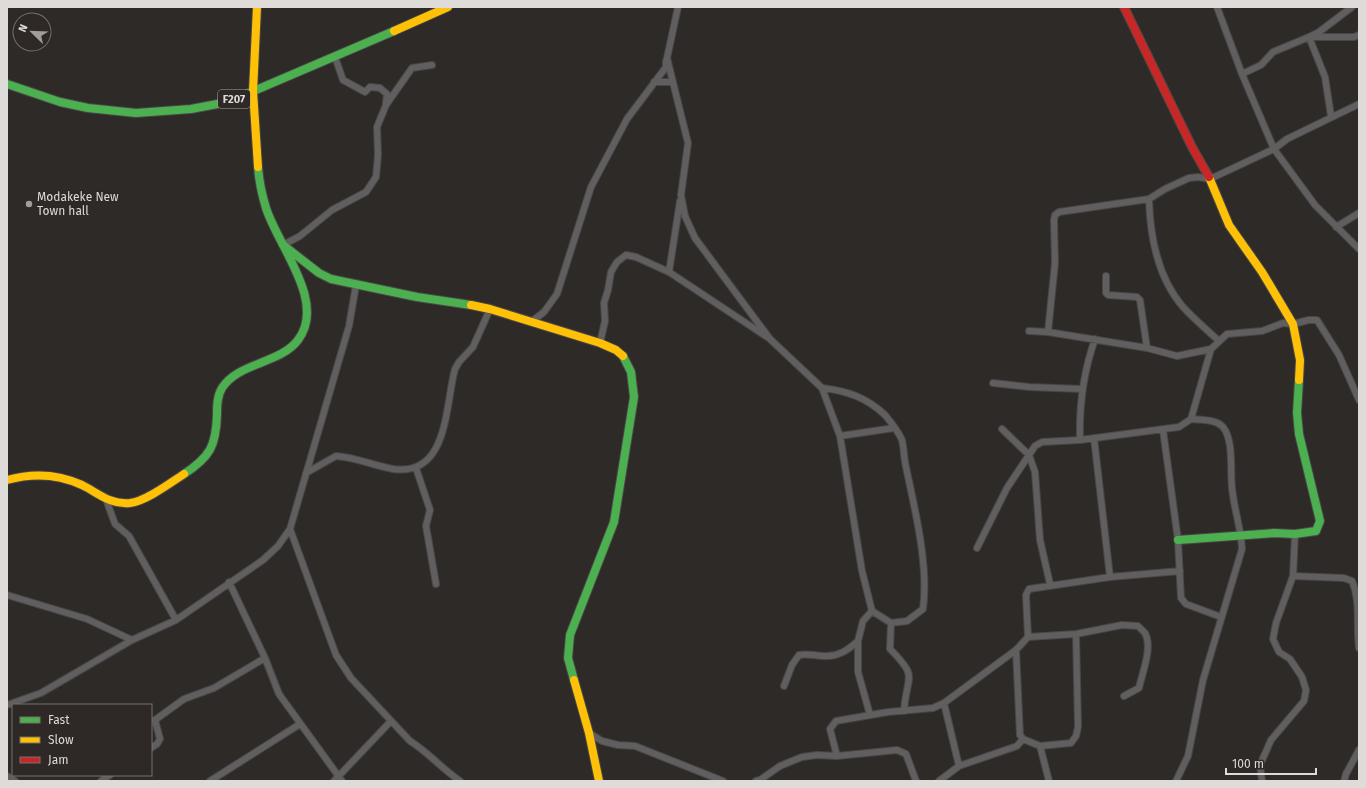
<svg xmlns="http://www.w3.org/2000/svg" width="1366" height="788" viewBox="0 0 1366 788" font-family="'Fira Sans',sans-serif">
	<rect width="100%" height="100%" fill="#2d2a28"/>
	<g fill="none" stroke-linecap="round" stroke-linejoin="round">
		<!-- street casing -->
		<g stroke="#494746" stroke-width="8">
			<path id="street" d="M678,7L667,58L688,143L681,195L685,216L695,238L770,339L822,388L840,436
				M1217,7L1242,74L1274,149L1315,205L1359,249
				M335,57L343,80L365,92L370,87L380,88L387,94L386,103
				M1242,74L1261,65L1273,52L1309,37H1354L1359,35
				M654,82H673
				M1331,116L1325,77L1309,37L1319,32L1352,7
				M1149,199C1150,236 1158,278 1183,307C1194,319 1207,330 1219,341
				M1336,227L1359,213
				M283,245L300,236L332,210L366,192L376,177L378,155L377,127L386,105L412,68L432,65
				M669,272L680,201
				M1106,276V293L1108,295L1137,297L1140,300L1147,348
				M531,322L544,312L557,294L591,187L627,119L666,67V61
				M1029,331L1048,332L1147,348L1177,356L1211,349
				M1048,332L1055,263L1054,220L1055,215L1059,212L1149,199L1165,189L1189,178L1198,177L1210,179L1274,149L1287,139L1359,104
				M600,343L605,321L604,303L608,290L611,272L617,262L626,255L636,257L669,272L767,337
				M993,383L1029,387L1082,389
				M822,388C847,391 866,397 885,415C890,421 899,433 902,440C904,449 904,459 906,467C915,510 929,566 923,609L907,621L891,623L872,611L862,571L840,436L894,428
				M1002,429L1029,455L1035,472L1040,540L1050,584
				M1163,430L1178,540L1181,598L1186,604L1221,617
				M1094,438L1110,577
				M1080,440C1079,404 1083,373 1095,339
				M416,468L430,510L426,526L436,584
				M306,473L336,456C355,457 374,466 393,469C449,477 445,405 455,369L459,362L473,347L490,309
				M107,502L115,524L129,536L176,620
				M290,529L336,655L351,678L410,741C428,752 442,769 460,781
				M977,548L1007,488L1035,446L1042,442L1080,440L1179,427L1191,419L1211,349L1227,334L1262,331L1283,323L1293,324L1309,320H1317L1339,355L1359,400
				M1293,576L1344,578L1352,581C1361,602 1356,626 1359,648
				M229,582L265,658L279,694L342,781
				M7,595L87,619L132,640
				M891,623L890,649C920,679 906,675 904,711
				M1028,637L1076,634L1122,625L1138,626C1140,628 1143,631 1145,633C1153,648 1142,673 1139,688L1124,696
				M784,686L792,665L799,655C808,653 814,656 824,656C838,657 848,650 858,641
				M944,703L959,766
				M7,705L41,693L132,640L176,620L263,560L278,546L290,529L349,326L356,285
				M870,715L858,672V641L863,621L872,611
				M589,733L602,741L618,745L635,746L723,781
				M1023,739L1040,746L1049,781
				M1040,746L1071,743L1076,736L1078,727L1076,634
				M151,748L157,744L160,739L155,720L184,699L214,688L265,658
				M837,756L830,729L836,721L888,712L933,708L944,703L1016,650L1028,637L1026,595L1029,589L1110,577L1180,571
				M7,776L15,781
				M101,781L110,775
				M210,781L300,724
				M334,781L391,721
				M756,781L760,780L780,766L802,757L817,755L837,756L897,750L906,754L916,781
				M939,781L959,766L1017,746L1023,739L1020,735L1016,650
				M1176,781L1188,756L1203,680L1242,549C1241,528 1234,509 1232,488C1230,471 1234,440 1223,427C1216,419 1201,420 1191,419
				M1262,781L1260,765L1271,740L1304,701L1306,690L1302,677L1290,659L1279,652L1273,639L1276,623L1293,576L1295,534
				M1344,781L1346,774L1359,750"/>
		</g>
		<!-- fast casing -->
		<g stroke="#494746" stroke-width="10">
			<path id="fast" d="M7,84L60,102L88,108L136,113L191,109L228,102L394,31
				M283,245L319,273L331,279L417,297L471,305
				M184,474C210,457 216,446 217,415C217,406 217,396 222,388C239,362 280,364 298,340C327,302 278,246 266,208C262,195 259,180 258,167
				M1178,540L1274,533L1295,534L1316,531L1320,521L1299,434L1297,413L1299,380
				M574,680L568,658L570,635L614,522L634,397L631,372L623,356"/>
		</g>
		<!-- slow casing -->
		<g stroke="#494746" stroke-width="10">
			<path id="slow" d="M257,7L253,91L258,167
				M394,31L448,7
				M1209,177L1229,225L1262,272L1293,324L1300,360L1299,380
				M471,305L490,309L600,343L616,350L623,356
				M7,480C32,473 58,474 82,485C98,493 110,505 130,503C146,501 170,483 184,474
				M574,680L589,733L599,781"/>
		</g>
		<!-- jam casing -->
		<g stroke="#494746" stroke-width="10">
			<path id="jam" d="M1124,7L1192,147L1209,177"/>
		</g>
		<!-- street -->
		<use href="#street" stroke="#605e5e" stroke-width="6"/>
		<!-- fast -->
		<use href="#fast" stroke="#4caf50" stroke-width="8"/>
		<!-- slow -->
		<use href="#slow" stroke="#ffc107" stroke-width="8"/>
		<!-- jam -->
		<use href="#jam" stroke="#c62828" stroke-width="8"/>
	</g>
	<!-- markers -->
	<circle fill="#a09d9b" stroke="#2e2927" stroke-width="1.5" cx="29" cy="204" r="4"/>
	<g text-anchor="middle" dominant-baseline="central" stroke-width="3.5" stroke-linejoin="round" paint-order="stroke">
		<!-- shield labels -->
		<rect fill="#2e2927" stroke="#a9a6a4" stroke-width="1" x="218" y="90" width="32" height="18" rx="3"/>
		<g font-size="11" font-weight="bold" fill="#dedbd9">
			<text x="234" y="99">F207</text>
		</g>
		<!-- poi labels -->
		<g font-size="12" fill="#dedbd9" stroke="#2e2927" text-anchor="start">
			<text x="37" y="197">Modakeke New<tspan x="37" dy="14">Town hall</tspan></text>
		</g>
	</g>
	<!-- border -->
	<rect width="1366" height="788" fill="none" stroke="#dedbd9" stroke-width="16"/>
	<!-- legend -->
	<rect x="12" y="704" width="140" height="72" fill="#2e2927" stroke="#74706e"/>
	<rect x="20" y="717" width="20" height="6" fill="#4caf50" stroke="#74706e"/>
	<text x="48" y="724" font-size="12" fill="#dedbd9">Fast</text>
	<rect x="20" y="737" width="20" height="6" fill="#ffc107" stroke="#74706e"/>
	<text x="48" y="744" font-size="12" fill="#dedbd9">Slow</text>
	<rect x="20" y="757" width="20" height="6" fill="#c62828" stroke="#74706e"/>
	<text x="48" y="764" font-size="12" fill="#dedbd9">Jam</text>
	<!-- north arrow -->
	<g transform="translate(32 32) rotate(293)"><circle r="19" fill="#2e2927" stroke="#74706e"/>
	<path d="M0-3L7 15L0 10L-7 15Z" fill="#a09d9b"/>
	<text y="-6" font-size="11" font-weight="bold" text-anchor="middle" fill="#dedbd9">N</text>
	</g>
	<!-- scale -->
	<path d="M1226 768v6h90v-6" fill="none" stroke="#dedbd9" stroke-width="2"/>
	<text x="1232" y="768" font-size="12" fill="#dedbd9" stroke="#2e2927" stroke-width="3" paint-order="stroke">100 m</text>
</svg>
